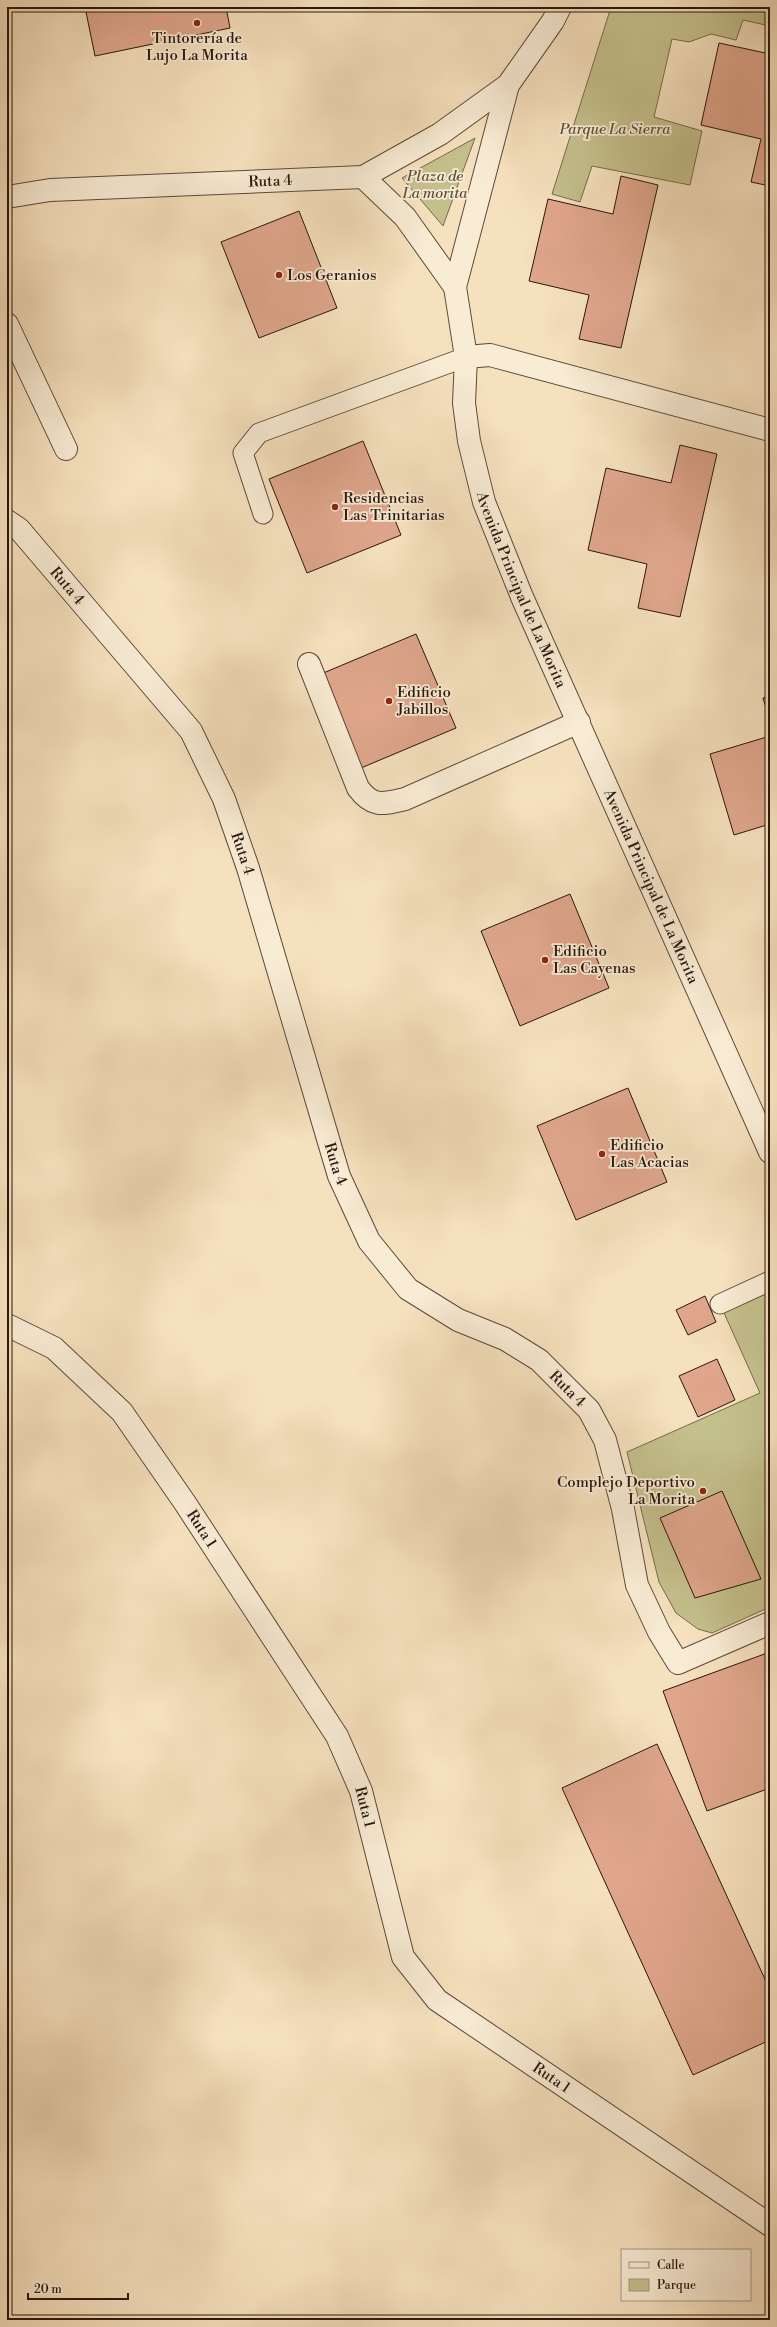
<svg xmlns="http://www.w3.org/2000/svg" width="777" height="2327" viewBox="0 0 777 2327" font-family="'Libre Bodoni',serif">
	<rect width="100%" height="100%" fill="#f6e1be"/>
	<filter id="stains"><feTurbulence type="fractalNoise" baseFrequency=".005" numOctaves="4"/><feColorMatrix values="0 0 0 0 .2 0 0 0 0 .09 0 0 0 0 .02 0 0 0 .5 -.17"/></filter>
	<radialGradient id="worn" r=".72"><stop offset=".6" stop-color="#630" stop-opacity="0"/><stop offset="1" stop-color="#630" stop-opacity=".3"/></radialGradient>
	<!-- green -->
	<path fill="#c4c08c" stroke="#776b4d" d="M611,7H770V26L743,20L736,40L711,34L689,42L672,39L654,117L702,131L690,185L592,166L580,202L552,194Z
		M475,138L443,226L402,178Z
		M770,1281V1607L712,1633L698,1629L676,1613L659,1582L627,1452L760,1393L720,1304Z"/>
	<!-- building -->
	<path fill="#dfa68c" stroke="#2a160e" d="M85,7H226L230,28L95,56Z
		M719,43L770,54V186L751,182L761,139L701,125Z
		M621,176L658,185L621,348L579,339L589,295L529,281L548,199L613,214Z
		M299,211L337,308L259,338L221,242Z
		M363,441L401,535L307,573L269,479Z
		M680,445L717,454L680,617L638,608L647,564L588,550L606,468L671,483Z
		M416,634L456,728L361,768L321,674Z
		M770,696V721L763,698Z
		M770,736V824L734,835L710,754Z
		M570,894L609,988L520,1026L481,931Z
		M628,1088L667,1182L576,1220L537,1126Z
		M705,1296L716,1322L688,1335L676,1310Z
		M717,1359L735,1400L698,1417L679,1376Z
		M722,1491L761,1579L695,1598L660,1518Z
		M770,1652V1788L707,1811L663,1691Z
		M657,1744L770,1990V2040L693,2075L562,1788Z"/>
	<g fill="none" stroke-linecap="round" stroke-linejoin="round">
		<!-- lane casing -->
		<g stroke="#5d493a" stroke-width="21">
			<path id="lane" d="M263,514L243,453L259,433L466,357
				M720,1304L770,1281"/>
		</g>
		<!-- street casing -->
		<g stroke="#5d493a" stroke-width="24">
			<g id="street">
				<path id="s1" d="M560,7L553,21L508,85L455,287L466,357L464,403L469,441L484,502L522,597L770,1152"/>
				<path d="M363,177L405,217L455,287"/>
				<path id="s2" d="M7,197L50,190L363,177L440,134L508,85"/>
				<path d="M7,324L66,449"/>
				<path d="M466,357L490,355L770,430"/>
				<path id="s3" d="M7,521L19,529L191,731L224,799L248,868L339,1176L369,1241L408,1289L458,1320L505,1339L539,1360L589,1410L605,1440L623,1509L637,1585L659,1632L678,1663L770,1623"/>
				<path d="M309,664L358,788C373,808 383,804 405,799L579,722"/>
				<path id="s4" d="M7,1325L54,1348L122,1412L185,1503L337,1736L361,1791L403,1957L437,2000L770,2225"/>
			</g>
		</g>
		<!-- lane -->
		<use href="#lane" stroke="#f9ecd5" stroke-width="19"/>
		<!-- street -->
		<use href="#street" stroke="#f9ecd5" stroke-width="22"/>
	</g>
	<!-- markers -->
	<g fill="#8f2418" stroke="#f9ecd5" stroke-width="1.5">
		<circle cx="197" cy="23" r="4"/>
		<circle cx="279" cy="275" r="4"/>
		<circle cx="335" cy="507" r="4"/>
		<circle cx="389" cy="701" r="4"/>
		<circle cx="545" cy="960" r="4"/>
		<circle cx="602" cy="1154" r="4"/>
		<circle cx="703" cy="1491" r="4"/>
	</g>
	<g text-anchor="middle" dominant-baseline="central" stroke-width="3.5" stroke-linejoin="round" paint-order="stroke">
		<!-- poi labels -->
		<g font-size="15" fill="#2a160e" stroke="#f9ecd5" text-anchor="start">
			<text x="197" y="38" text-anchor="middle">Tintorería de<tspan x="197" dy="17">Lujo La Morita</tspan></text>
			<text x="287" y="275">Los Geranios</text>
			<text x="343" y="498">Residencias<tspan x="343" dy="17">Las Trinitarias</tspan></text>
			<text x="397" y="692">Edificio<tspan x="397" dy="17">Jabillos</tspan></text>
			<text x="553" y="951">Edificio<tspan x="553" dy="17">Las Cayenas</tspan></text>
			<text x="610" y="1145">Edificio<tspan x="610" dy="17">Las Acacias</tspan></text>
			<text x="695" y="1482" text-anchor="end">Complejo Deportivo<tspan x="695" dy="17">La Morita</tspan></text>
		</g>
		<!-- park labels -->
		<g font-size="15" font-style="italic" fill="#60523a" stroke="#f9ecd5">
			<text x="615" y="129">Parque La Sierra</text>
			<text x="435" y="176">Plaza de<tspan x="435" dy="17">La morita</tspan></text>
		</g>
		<!-- street labels -->
		<g font-size="15" fill="#2a160e" stroke="#f9ecd5">
			<text stroke="none"><textPath href="#s2" startOffset="264">Ruta 4</textPath></text>
			<text stroke="none"><textPath href="#s3" startOffset="89">Ruta 4</textPath></text>
			<text stroke="none"><textPath href="#s1" startOffset="616">Avenida Principal de La Morita</textPath></text>
			<text stroke="none"><textPath href="#s3" startOffset="413">Ruta 4</textPath></text>
			<text stroke="none"><textPath href="#s1" startOffset="940">Avenida Principal de La Morita</textPath></text>
			<text stroke="none"><textPath href="#s3" startOffset="737">Ruta 4</textPath></text>
			<text stroke="none"><textPath href="#s3" startOffset="1073">Ruta 4</textPath></text>
			<text stroke="none"><textPath href="#s4" startOffset="287">Ruta 1</textPath></text>
			<text stroke="none"><textPath href="#s4" startOffset="611">Ruta 1</textPath></text>
			<text stroke="none"><textPath href="#s4" startOffset="959">Ruta 1</textPath></text>
		</g>
	</g>
	<!-- margin -->
	<rect width="777" height="2327" fill="none" stroke="#f6e1be" stroke-width="24"/>
	<rect x="8" y="8" width="761" height="2311" fill="none" stroke="#2a160e" stroke-width="2"/>
	<rect x="12" y="12" width="753" height="2303" fill="none" stroke="#2a160e"/>
	<!-- legend -->
	<rect x="621" y="2249" width="130" height="52" fill="#f9ecd5" stroke="#a69685"/>
	<rect x="629" y="2262" width="20" height="6" fill="#f9ecd5" stroke="#a69685"/>
	<text x="657" y="2269" font-size="12" fill="#2a160e">Calle</text>
	<rect x="629" y="2279" width="20" height="12" fill="#c4c08c" stroke="#a69685"/>
	<text x="657" y="2289" font-size="12" fill="#2a160e">Parque</text>
	<!-- scale -->
	<path d="M28 2293v6h100v-6" fill="none" stroke="#2a160e" stroke-width="2"/>
	<text x="34" y="2293" font-size="12" fill="#2a160e" stroke="#f9ecd5" stroke-width="3" paint-order="stroke">20 m</text>
	<rect width="100%" height="100%" filter="url(#stains)"/>
	<rect width="100%" height="100%" fill="url(#worn)"/>
</svg>
